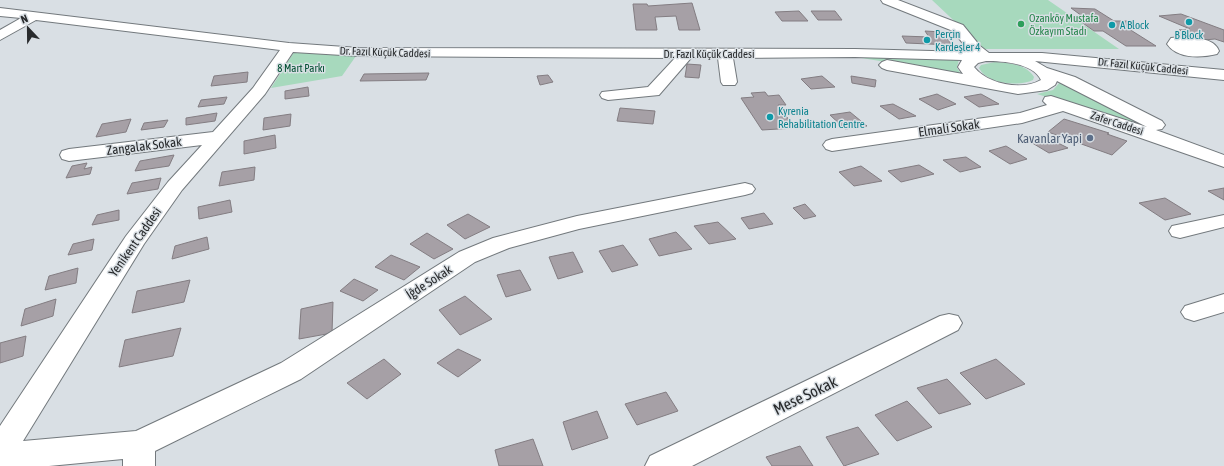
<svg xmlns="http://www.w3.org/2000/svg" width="1224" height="466" viewBox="0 0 1224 466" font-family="'Asap Condensed',sans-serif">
	<rect width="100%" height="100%" fill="#d9dfe4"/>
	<!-- green -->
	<path fill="#a7d9bd" d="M932,0H1048L1119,49H984Z
		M294,52L356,56L342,76L271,88Z
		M855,57L959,59L957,68L961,74Z
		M995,62C1009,63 1026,64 1034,77L1033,80C1018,87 987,84 979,68L981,65Z
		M1061,81L1165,134L1037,94L1053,90Z"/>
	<!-- building -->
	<path fill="#a6a0a6" stroke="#837d82" d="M692,3L700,30H679L676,16L655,17L657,30H636L633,4H647L648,6Z
		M1071,8L1095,9L1114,21H1132L1145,29H1129L1156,46H1126L1103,31H1094L1080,21H1089Z
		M799,11L808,21H782L775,12Z
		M811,11H835L842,20H818Z
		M1181,14L1224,30V42L1215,39L1204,40L1179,30L1190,29L1159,16Z
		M925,31L942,32L952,45L906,43L902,36L929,37Z
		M687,64L701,65L699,78L685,77Z
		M248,72L247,82L211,86L214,76Z
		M429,73L426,80L360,81L364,74Z
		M548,75L553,82L540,85L537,76Z
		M822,76L835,87L811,89L801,79Z
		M851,76L876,80L875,87L852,83Z
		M308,87L309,96L285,99V91Z
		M765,92L768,96L779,95L786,105H778L795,128L762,130L741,98L754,97L751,93Z
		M937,94L956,104L938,110L919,99Z
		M981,94L999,104L979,107L964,97Z
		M227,97L224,104L198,107L201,100Z
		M893,104L916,116L899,119L880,106Z
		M620,108L655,111L653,124L617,121Z
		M850,112L867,126L845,129L830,115Z
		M217,113L215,121L186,125V118Z
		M291,114L290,126L263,130L264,118Z
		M131,119L126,132L96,137L102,124Z
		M1064,119L1109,133L1107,134L1127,141L1112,155L1048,132Z
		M168,120L164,127L141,130L144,123Z
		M275,135L276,148L244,154V141Z
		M1046,137L1068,148L1049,153L1029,141Z
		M1006,146L1027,159L1010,164L989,151Z
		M174,155L169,166L135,171L140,161Z
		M966,157L981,167L960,172L943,160Z
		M87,163L84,169L92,167L90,174L66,178L72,166Z
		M919,165L934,174L901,182L888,171Z
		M861,166L882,181L854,186L839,172Z
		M255,167L254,180L219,186L222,172Z
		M161,178L158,189L127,194L132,183Z
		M1224,188V200L1208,191Z
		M1165,198L1191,214L1165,220L1139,203Z
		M230,200L232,212L199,219L198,207Z
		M805,204L816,216L804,219L793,208Z
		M119,210V220L92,225L97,215Z
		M764,213L773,224L749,229L741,218Z
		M468,214L490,227L465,239L447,225Z
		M718,222L736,239L709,244L694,226Z
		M676,232L692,249L659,256L649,239Z
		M427,233L453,249L434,259L410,244Z
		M207,237L209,249L172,259L175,246Z
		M94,239L92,250L68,255L73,244Z
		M623,245L638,265L612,272L599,251Z
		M573,252L583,272L558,279L549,257Z
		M391,255L420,267L404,280L375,267Z
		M78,268L76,283L45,290L49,276Z
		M520,270L531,290L506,297L497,275Z
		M354,279L378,290L363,301L340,291Z
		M190,280L184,302L132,313L137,291Z
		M465,296L492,319L460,335L439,310Z
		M56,299L53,316L21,326L25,309Z
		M333,302L332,333L299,339L301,309Z
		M181,328L173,356L119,367L125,340Z
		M26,336L23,356L0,363V343Z
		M458,349L481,360L458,377L437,363Z
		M384,359L401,374L367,399L347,383Z
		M996,359L1025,384L986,399L960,373Z
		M947,379L971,404L939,414L917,388Z
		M666,392L678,411L637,425L625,404Z
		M907,401L932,427L897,441L875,415Z
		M597,411L608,438L572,450L563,422Z
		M858,427L879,454L844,466L826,437Z
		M533,439L543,466H499L495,450Z
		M800,446L813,466H772L766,457Z"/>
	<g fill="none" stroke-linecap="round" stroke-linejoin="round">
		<!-- minor casing -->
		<g stroke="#73797d" stroke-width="2">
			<path id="minor" d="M881,0H898L963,25L980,46L989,53H1042L1224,70V80L1035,61L1047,68L1075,77L1162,121L1165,125L1162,129L1156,130L1224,155V167L1063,111L1022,123L832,151L826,149L823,145L826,141L832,139L1020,113L1047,105L1043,101L1045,97L1051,96L1147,127L1057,81L1055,85L1047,90L1018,94L887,70L882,68L879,65L882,62L887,60L963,74L958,67L962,60L855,57L733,58L737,82L735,85H723L721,82L718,58H691L659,95L608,100L602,98L600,95L602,92L648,87L675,58L359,56L293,52L265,94L182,190L144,244L23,441L136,431L281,363L459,252L493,238L577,216L745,183L752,185L755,189L752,193L745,195L579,229L509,248L475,262L301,379L155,451V466H123V459L49,466H0V426L126,236L168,182L202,145L69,161L62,159L60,155L62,151L69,149L213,132L253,88L280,50L36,20L0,40V30L21,18L0,16V8L289,43L359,48L855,49L970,52L953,31L883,3ZM986,61C1002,61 1033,63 1041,80C1022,91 987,84 974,67L978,63Z
				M1181,37C1193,37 1215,38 1219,51L1217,54C1201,58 1177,59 1167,44L1171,38Z
				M1224,215V227L1180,238L1172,236L1169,231L1172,226Z
				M1224,294V312L1194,321L1185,318L1181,312L1185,306Z
				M949,314L958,316L962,323L958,330L692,466H645L650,456L940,316Z"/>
		</g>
		<!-- minor -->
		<use href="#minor" fill="#fff" fill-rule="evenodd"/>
	</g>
	<!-- markers -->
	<g fill="#0f9aa8" stroke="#d9dfe4" stroke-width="1.5">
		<circle cx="1189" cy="22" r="4"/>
		<circle cx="1112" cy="25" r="4"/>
		<circle cx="927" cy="40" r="4"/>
		<circle cx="770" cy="117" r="4"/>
	</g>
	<circle fill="#2e9e5b" stroke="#d9dfe4" stroke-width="1.5" cx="1021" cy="24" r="4"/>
	<circle fill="#5c6f8a" stroke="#d9dfe4" stroke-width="1.5" cx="1090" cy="138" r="4"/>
	<g text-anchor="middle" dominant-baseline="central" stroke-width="3" stroke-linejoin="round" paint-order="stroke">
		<!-- far-leisure labels -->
		<g font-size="11" fill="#27864d" stroke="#d9dfe4" text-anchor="start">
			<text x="1029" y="18">Ozanköy Mustafa<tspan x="1029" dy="13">Özkayım Stadı</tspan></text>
		</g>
		<!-- far-culture labels -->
		<g font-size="11" fill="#0d838f" stroke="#d9dfe4" text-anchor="start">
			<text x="1120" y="25">A Block</text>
			<text x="935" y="34">Perçin<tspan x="935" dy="13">Kardeşler 4</tspan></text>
			<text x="1189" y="35" text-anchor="middle">B Block</text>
			<text x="778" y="111">Kyrenia<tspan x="778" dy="13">Rehabilitation Centre</tspan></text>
		</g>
		<!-- far-street labels -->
		<g font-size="11" fill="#282a2c" stroke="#d9dfe4">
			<text transform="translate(385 52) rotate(2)">Dr. Fazıl Küçük Caddesi</text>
			<text x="709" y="54">Dr. Fazıl Küçük Caddesi</text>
			<text transform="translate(1143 66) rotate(6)">Dr. Fazıl Küçük Caddesi</text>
			<text transform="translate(1117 123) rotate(18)">Zafer Caddesi</text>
		</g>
		<!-- far-park labels -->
		<g font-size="11" fill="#014f31" stroke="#d9dfe4">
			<text x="301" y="68">8 Mart Parkı</text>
		</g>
		<!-- street labels -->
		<g font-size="13" fill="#282a2c" stroke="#d9dfe4">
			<text transform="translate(949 128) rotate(-8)">Elmali Sokak</text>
			<text transform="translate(144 146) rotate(-7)">Zangalak Sokak</text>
			<text transform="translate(135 242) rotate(-55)">Yenikent Caddesi</text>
			<text transform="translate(429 282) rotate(-33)">İĝde Sokak</text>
		</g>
		<!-- service labels -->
		<g font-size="13" fill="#4e5e75" stroke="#d9dfe4" text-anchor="end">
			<text x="1082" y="138">Kavanlar Yapi</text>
		</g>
		<!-- near-street labels -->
		<g font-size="16" fill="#282a2c" stroke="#d9dfe4">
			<text transform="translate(805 395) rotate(-26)">Mese Sokak</text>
		</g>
	</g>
	<!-- north arrow -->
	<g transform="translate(28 28) rotate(338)" stroke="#d9dfe4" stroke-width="3" paint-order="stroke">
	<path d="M0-3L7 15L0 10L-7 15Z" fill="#282a2c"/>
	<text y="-6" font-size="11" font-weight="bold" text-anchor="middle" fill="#282a2c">N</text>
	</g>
</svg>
